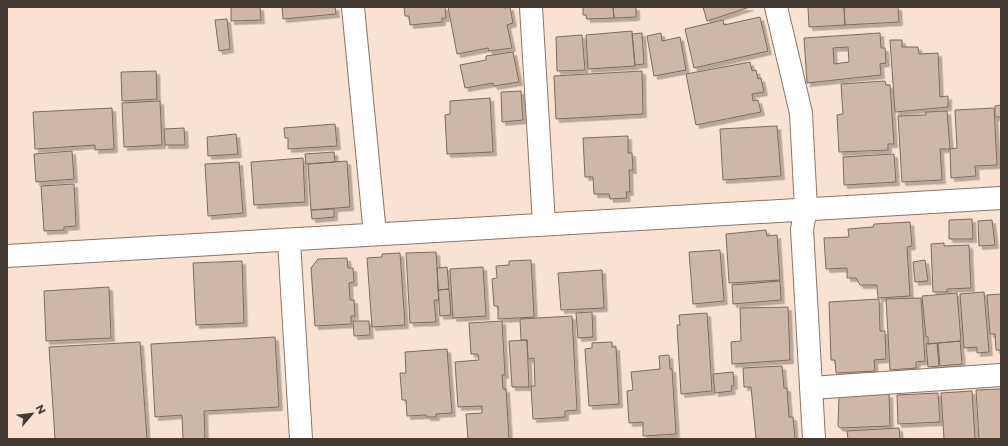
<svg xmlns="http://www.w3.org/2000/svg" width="1008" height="446" viewBox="0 0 1008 446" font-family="Montserrat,sans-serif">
	<defs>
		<filter id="shadow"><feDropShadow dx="3.5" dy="3.5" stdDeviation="0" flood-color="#0004"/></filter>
	</defs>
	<rect width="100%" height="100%" fill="#fae2d2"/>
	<!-- building -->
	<path fill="#ceb7a7" stroke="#806b5d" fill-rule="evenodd" filter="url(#shadow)" d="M231,7H260L261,20L231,21Z
		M282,7H335L336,14L283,19Z
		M404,7H445L446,18H442V22L410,25L409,16H405Z
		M448,7H503L504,8L510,7L513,23L507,25L512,48L489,51L488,48L457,54Z
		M583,7H613L614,18L587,19L586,15H583Z
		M613,7H636V17L614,18Z
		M703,7H750L707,21Z
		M808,7H844L845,25L809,27Z
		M844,7H898L899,22L845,25Z
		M760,17L768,51L694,68L685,29L723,20L724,25Z
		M227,19L230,49L219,51L215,20Z
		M632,31L635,66L588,69L586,35Z
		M642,33L644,64L635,65L632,34Z
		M661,33L662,41L680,37L686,70L654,76L647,36Z
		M880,33L881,48H885L886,63L880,64L881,75L807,83L804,38ZM848,47L849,62L834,64L833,48Z
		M582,35L585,70L557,71L556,37Z
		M890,40H902V47H918L919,54L938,53L940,97L948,96V107L895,112Z
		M513,52L519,82L494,86L493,83L465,88L460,65L486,60V56Z
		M750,62L752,71L756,70L758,79L761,78L764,92L752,94L753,101L758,100L761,112L696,125L686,74Z
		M156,71L157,99L122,101L121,72Z
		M642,71L643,114L556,119L554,76Z
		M885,81L886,85H890L894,144H888V150L839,152L837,115L843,114L841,84Z
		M521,91L523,120L502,122L501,92Z
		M490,98L493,152L447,154L445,115L450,114V101Z
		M160,101L162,145L124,147L122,103Z
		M1001,105V117H995V106Z
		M112,108L114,149L95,150V145L35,149L33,112Z
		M994,108L997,165L975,166L976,176L951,178L950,149L957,148L955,110Z
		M947,111L950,149H940L942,180L902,182L898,116L926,115V112Z
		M335,124L337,146L288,149V138H285L284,128Z
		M777,126L781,176L723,180L720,129Z
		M184,128L185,145H165L164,129Z
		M236,134L238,154L208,156L207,137Z
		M628,136V153H632L633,170H629L630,192H626L627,198L610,199L609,194H594L593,177H585L583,138Z
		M72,151L74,179L36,182L34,154Z
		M334,152L335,162L306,164L305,154Z
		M894,154L896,182L844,185L843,157Z
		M303,158L305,202L254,205L251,162Z
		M347,161L350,207L311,210L308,164Z
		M239,162L243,213L208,216L205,164Z
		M74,184L76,226L64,227V230L44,231L41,186Z
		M334,209V217L312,219L311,210Z
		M972,219L973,239H949V220Z
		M992,220L995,245L979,246L978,221Z
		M910,222L912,246L907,247L910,296L878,298L877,285H860L856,278H847V268L826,269L824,238L849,237L848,229L873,227L874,224Z
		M766,230L767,236L777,235L780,280L729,283L726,234Z
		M944,243V246L969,245L971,288L947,289V292H933L931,244Z
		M720,250L724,301L693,304L689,252Z
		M436,252L439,300H434L436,322L410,323L406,253Z
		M400,253L405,325L372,327L367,258L382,257V254Z
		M347,258L348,268H353L354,282L349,283L350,300H354L355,316H351V324L315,326L311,268L318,259Z
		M531,260L534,317L498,319V306H494L492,279L497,278L496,266L509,265V261Z
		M925,260L928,281L915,282L913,262Z
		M242,261L244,323L196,325L193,263Z
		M447,267L449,289L438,290L437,268Z
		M483,267L486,316L453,318L450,269Z
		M602,270L604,308L561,310L558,273Z
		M780,281L781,300L733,304L732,285Z
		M109,287L111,338L46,341L44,291Z
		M449,289L451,315L440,316L438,290Z
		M984,292L989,352L977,353V347L964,348L960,294Z
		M957,293L961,341L928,344V337H926L922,296Z
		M1001,294V350H996L995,334H990L987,295Z
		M921,298L925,361L916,362V368L890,370L886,299Z
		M879,299L880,331H885L886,359L874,360L875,371L836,373L835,360H831L829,302Z
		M788,307L790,360L732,364L731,342L741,341L740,308Z
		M592,312L593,337L578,338L576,313Z
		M707,313L712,391L681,394L677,325H680L679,315Z
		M572,316L577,410L565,411V417L533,419L531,386H535L534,358L528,359L527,340H521L520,319Z
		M353,321H369L370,335L354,336Z
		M502,321L505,375H502L503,389H506L509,439H468L466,414L482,413V406L458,407L455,362L479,360L478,354H471L469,323Z
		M275,337L279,407L204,411L205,439H183L182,415L155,417L151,344Z
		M527,340L529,387H512L509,341Z
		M960,341L962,364L940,366L938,343Z
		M140,342L147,439H55L49,347Z
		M612,342V347H616L619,404L589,406L585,349L592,348V343Z
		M937,343L939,366L928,367L926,344Z
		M447,349L452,413L436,414V417H427L426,415L407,416L406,400H402L400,373H406L405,352Z
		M669,355L670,369H672L676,434L643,436V422L629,423L627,391L633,390L631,372L660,369L659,356Z
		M782,366L784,388H787L789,417H793L795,439H756L751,387H744L743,368Z
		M733,372L734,386H731L732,391L715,393L713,374Z
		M1001,389V439H979L976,390Z
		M972,391L975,439H944L941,393Z
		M938,393L940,422L898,424L897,395Z
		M889,394L890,426L840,428L838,426L839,396Z
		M899,428L900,439H848L847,431Z"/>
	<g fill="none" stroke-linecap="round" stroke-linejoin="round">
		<!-- minor casing -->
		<g stroke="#8a7567" stroke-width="24">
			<path id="minor" d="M353,7L375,234
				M531,7L544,224
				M776,7L801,113L806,209L802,229L814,439
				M289,241L301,439
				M7,256L1001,198
				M811,388L1001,375"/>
		</g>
		<!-- minor -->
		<use href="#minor" stroke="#fff" stroke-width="22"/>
	</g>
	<!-- border -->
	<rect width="1008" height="446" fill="none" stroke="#443a34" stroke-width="16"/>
	<!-- north arrow -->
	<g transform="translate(32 414) rotate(62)" stroke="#fae2d2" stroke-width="3" paint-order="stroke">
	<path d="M0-3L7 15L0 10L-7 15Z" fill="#443a34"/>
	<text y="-6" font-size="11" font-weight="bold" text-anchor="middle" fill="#443a34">N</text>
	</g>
</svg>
